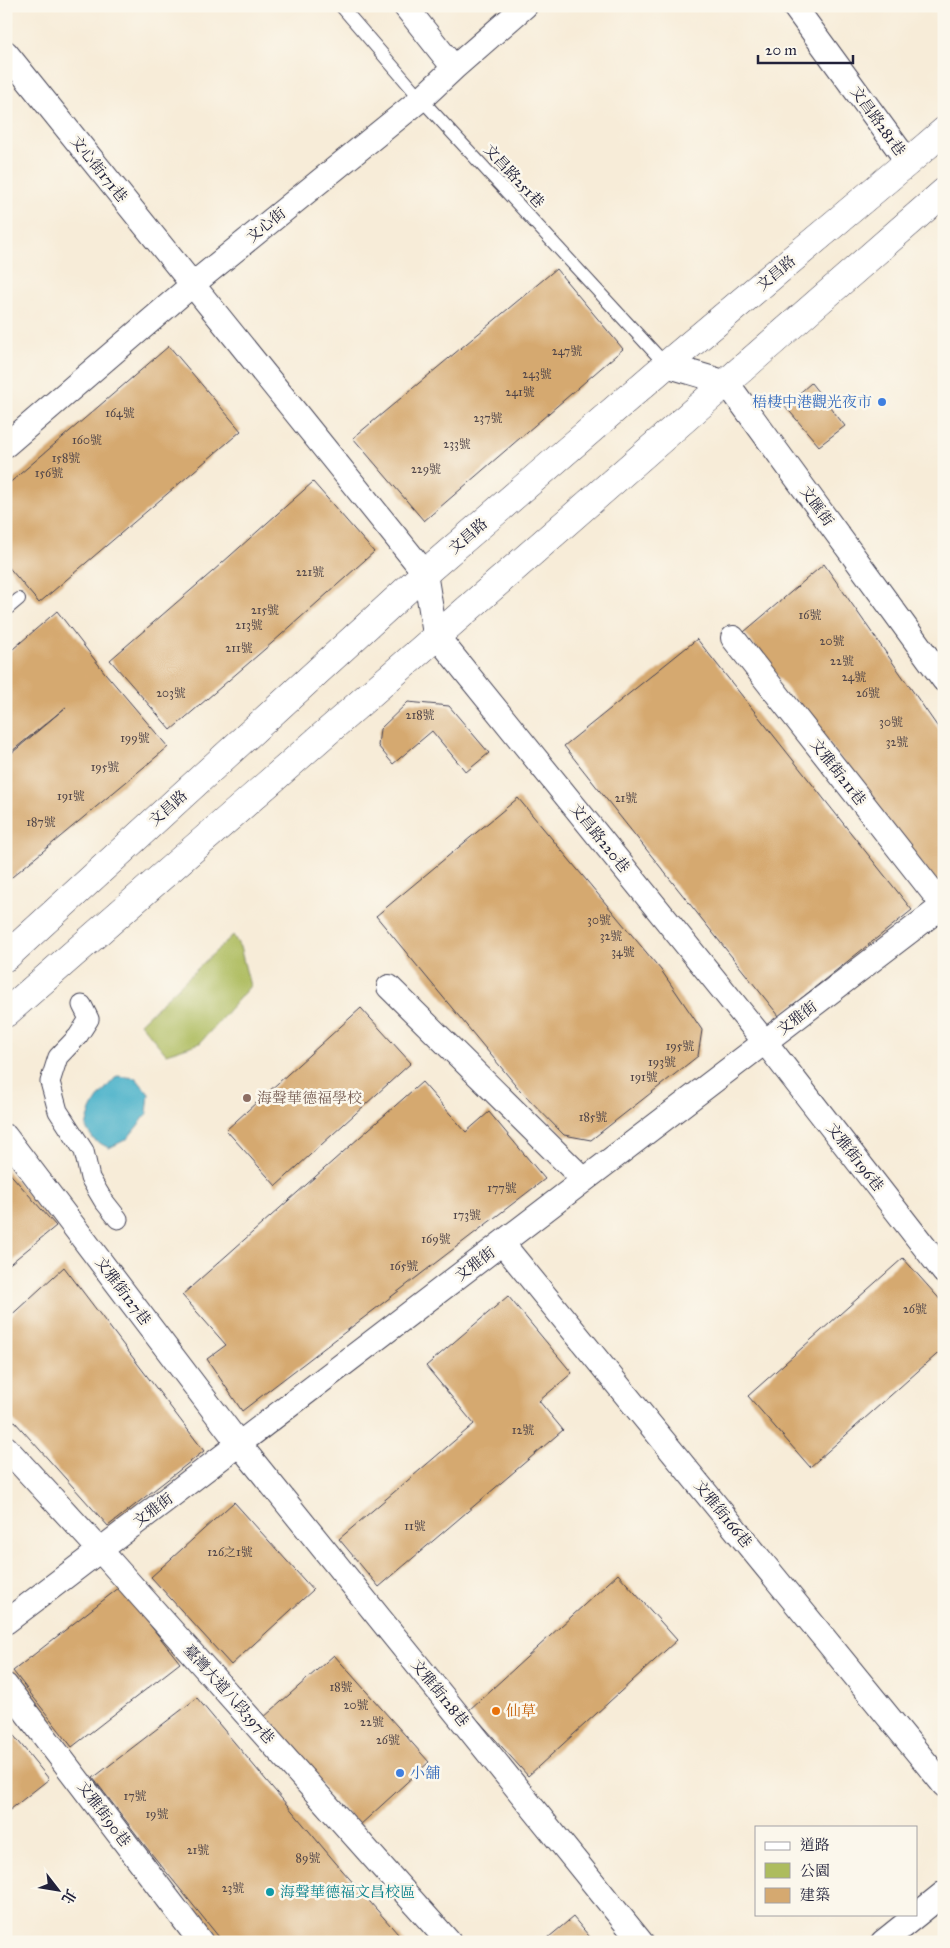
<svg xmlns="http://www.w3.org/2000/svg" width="950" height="1948" viewBox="0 0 950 1948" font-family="'IM FELL Great Primer','Noto Serif TC',serif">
	<rect width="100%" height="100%" fill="#fbf7ec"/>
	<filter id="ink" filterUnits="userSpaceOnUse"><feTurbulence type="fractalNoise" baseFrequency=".02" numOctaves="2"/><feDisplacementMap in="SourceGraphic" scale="10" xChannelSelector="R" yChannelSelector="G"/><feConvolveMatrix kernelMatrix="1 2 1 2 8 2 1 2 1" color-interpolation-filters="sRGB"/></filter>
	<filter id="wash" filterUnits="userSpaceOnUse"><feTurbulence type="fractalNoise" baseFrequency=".0096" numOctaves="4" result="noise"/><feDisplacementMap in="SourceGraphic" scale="20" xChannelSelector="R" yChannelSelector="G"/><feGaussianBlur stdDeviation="1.12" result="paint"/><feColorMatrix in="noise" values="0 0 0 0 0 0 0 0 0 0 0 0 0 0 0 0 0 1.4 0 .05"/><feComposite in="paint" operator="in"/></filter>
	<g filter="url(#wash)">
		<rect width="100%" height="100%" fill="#f7ecd8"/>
		<!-- green -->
		<path fill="#adbc5e" stroke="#686f4c" d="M233,935L240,947L250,986L200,1043L166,1054L140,1023Z"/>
		<!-- water -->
		<path fill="#4cb2ca" stroke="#376a82" d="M117,1076L136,1078L149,1094L147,1114L127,1139L109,1148L94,1140L86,1128C89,1106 102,1092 117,1076Z"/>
		<g id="blocks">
			<!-- building -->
			<path fill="#d5a970" d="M556,269L623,349L424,521L353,438Z
				M169,346L241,431L39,603L6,564V486Z
				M811,383L845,426L819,446L785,406Z
				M313,482L374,552L272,643L171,730L110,660L212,572Z
				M824,564L944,736V888L941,890L744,632Z
				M57,611L105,673L168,747L6,882V758L66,707L6,756V655Z
				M697,639L912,910L779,1016L564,746Z
				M408,702L449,706L489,753L466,772L432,731L393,764L378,746L380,729Z
				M518,798L661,970L702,1030L698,1056L591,1140L564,1135L519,1089L376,916Z
				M361,1008L411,1063L276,1186L226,1130Z
				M422,1082L466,1132L489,1112L545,1179L242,1411L207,1359L226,1345L182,1295Z
				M6,1169L56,1226L6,1267Z
				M903,1258L944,1304V1348L810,1467L748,1396Z
				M64,1267L204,1451L108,1526L6,1412V1320Z
				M508,1296L572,1373L539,1401L563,1430L379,1587L339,1539L474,1424L426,1366Z
				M234,1502L313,1590L231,1665L151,1577Z
				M618,1574L677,1640L528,1776L469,1710Z
				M120,1587L180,1663L72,1747L13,1671Z
				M334,1655L429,1762L359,1826L263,1718Z
				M197,1698L335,1862L405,1942H223L146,1847L93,1778Z
				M6,1726L49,1779L6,1813Z
				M573,1917L594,1942H543Z"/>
		</g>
	</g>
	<g filter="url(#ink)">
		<use href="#blocks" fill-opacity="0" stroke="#424053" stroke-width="1"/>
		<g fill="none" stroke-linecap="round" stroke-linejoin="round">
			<!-- service casing -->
			<g stroke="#424053" stroke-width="14">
				<path id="service" d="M341,6L421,99L666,365
					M6,610L19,599"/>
			</g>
			<!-- pedestrian casing -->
			<g stroke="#424053" stroke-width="21">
				<path id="pedestrian" d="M82,1005L89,1019L78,1036L58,1057L50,1082L58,1111L84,1151L90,1178L103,1200L118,1219"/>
			</g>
			<!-- minor casing -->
			<g stroke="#424053" stroke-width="26">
				<path id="minor" d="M405,6L454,68
					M794,6L908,162
					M6,53L425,573L435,634L765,1042L944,1272
					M666,365L727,383L944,680
					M6,445L192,285L421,99L454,68L525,6
					M733,638L943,905
					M389,987L584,1180
					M6,1137L239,1444L641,1942
					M502,1243L944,1785
					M6,1448L100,1550L449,1942
					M6,1622L944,905
					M6,1686L201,1942
					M883,1942L944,1893"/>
			</g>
			<!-- tertiary casing -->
			<g stroke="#424053" stroke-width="29">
				<path id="tertiary" d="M6,957L425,573L666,365L908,162L944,131
					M6,1013C317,737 632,466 944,192"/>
			</g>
			<!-- service -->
			<use href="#service" stroke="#fff" stroke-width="12"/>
			<!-- pedestrian -->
			<use href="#pedestrian" stroke="#fff" stroke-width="19"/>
			<!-- minor -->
			<use href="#minor" stroke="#fff" stroke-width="24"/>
			<!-- tertiary -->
			<use href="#tertiary" stroke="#fff" stroke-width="28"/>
		</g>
	</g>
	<!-- markers -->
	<g fill="#3f7fe0" stroke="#fbf7ec" stroke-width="2">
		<circle cx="882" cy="402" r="5"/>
		<circle cx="400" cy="1773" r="5"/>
	</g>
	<circle fill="#8d6e63" stroke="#fbf7ec" stroke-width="2" cx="247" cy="1098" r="5"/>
	<circle fill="#e8710a" stroke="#fbf7ec" stroke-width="2" cx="496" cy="1711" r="5"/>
	<circle fill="#0f9aa8" stroke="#fbf7ec" stroke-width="2" cx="270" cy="1892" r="5"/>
	<g text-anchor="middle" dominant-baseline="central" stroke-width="5" stroke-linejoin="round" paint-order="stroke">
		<!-- number labels -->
		<g font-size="12" fill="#4f4448">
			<text x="567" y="351">247號</text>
			<text x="537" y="374">243號</text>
			<text x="520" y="392">241號</text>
			<text x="120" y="413">164號</text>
			<text x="488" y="418">237號</text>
			<text x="87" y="440">160號</text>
			<text x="457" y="444">233號</text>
			<text x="66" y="458">158號</text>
			<text x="426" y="469">229號</text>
			<text x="49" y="473">156號</text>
			<text x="310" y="572">221號</text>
			<text x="265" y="610">215號</text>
			<text x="810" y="615">16號</text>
			<text x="249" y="625">213號</text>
			<text x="832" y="641">20號</text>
			<text x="239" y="648">211號</text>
			<text x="842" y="661">22號</text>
			<text x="854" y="677">24號</text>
			<text x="171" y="693">203號</text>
			<text x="868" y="693">26號</text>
			<text x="420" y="715">218號</text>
			<text x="891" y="722">30號</text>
			<text x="135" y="738">199號</text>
			<text x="897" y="742">32號</text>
			<text x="105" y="767">195號</text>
			<text x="71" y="796">191號</text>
			<text x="626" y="798">21號</text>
			<text x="41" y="822">187號</text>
			<text x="599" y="920">30號</text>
			<text x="611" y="936">32號</text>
			<text x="623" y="952">34號</text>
			<text x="680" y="1046">195號</text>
			<text x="662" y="1062">193號</text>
			<text x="644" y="1077">191號</text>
			<text x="593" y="1117">185號</text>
			<text x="502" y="1188">177號</text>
			<text x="467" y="1215">173號</text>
			<text x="436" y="1239">169號</text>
			<text x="404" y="1266">165號</text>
			<text x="915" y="1309">26號</text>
			<text x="523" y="1430">12號</text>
			<text x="415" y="1526">11號</text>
			<text x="230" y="1552">126之1號</text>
			<text x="341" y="1687">18號</text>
			<text x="356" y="1705">20號</text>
			<text x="372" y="1722">22號</text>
			<text x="388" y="1740">26號</text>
			<text x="135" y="1796">17號</text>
			<text x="157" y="1814">19號</text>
			<text x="198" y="1850">21號</text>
			<text x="308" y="1858">89號</text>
			<text x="233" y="1888">23號</text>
		</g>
		<!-- street labels -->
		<g font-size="15" fill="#22223b" stroke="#fbf7ec">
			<text transform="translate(878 121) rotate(54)">文昌路281巷</text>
			<text transform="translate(99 169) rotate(51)">文心街171巷</text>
			<text transform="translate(514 176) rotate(47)">文昌路251巷</text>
			<text transform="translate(266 225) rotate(-39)">文心街</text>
			<text transform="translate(776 273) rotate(-40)">文昌路</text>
			<text transform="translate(817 506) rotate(54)">文匯街</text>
			<text transform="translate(468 536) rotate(-41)">文昌路</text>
			<text transform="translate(838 772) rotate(52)">文雅街211巷</text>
			<text transform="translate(168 808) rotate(-42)">文昌路</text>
			<text transform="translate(600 838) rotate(51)">文昌路220巷</text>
			<text transform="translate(797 1018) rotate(-37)">文雅街</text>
			<text transform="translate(855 1157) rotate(52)">文雅街196巷</text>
			<text transform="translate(475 1264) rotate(-37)">文雅街</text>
			<text transform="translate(123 1291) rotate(53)">文雅街127巷</text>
			<text transform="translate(153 1510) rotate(-37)">文雅街</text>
			<text transform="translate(723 1514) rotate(51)">文雅街166巷</text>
			<text transform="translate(440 1693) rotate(51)">文雅街128巷</text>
			<text transform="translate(229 1694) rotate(48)">臺灣大道八段397巷</text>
			<text transform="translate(104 1814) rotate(53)">文雅街90巷</text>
		</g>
		<!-- shop labels -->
		<g font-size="15" fill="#366cbe" stroke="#fbf7ec" text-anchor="end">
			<text x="872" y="402">梧棲中港觀光夜市</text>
			<text x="410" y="1773" text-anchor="start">小舖</text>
		</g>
		<!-- education labels -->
		<g font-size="15" fill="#785e54" stroke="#fbf7ec" text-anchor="start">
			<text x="257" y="1098">海聲華德福學校</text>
		</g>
		<!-- food labels -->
		<g font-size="15" fill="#c56008" stroke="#fbf7ec" text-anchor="start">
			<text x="506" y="1711">仙草</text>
		</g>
		<!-- culture labels -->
		<g font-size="15" fill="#0d838f" stroke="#fbf7ec" text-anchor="start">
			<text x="280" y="1892">海聲華德福文昌校區</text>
		</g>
	</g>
	<!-- margin -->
	<rect width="950" height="1948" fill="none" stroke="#fbf7ec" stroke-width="25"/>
	<!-- legend -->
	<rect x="755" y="1826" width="162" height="90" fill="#fbf7ec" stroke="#a4a2a5"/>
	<rect x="765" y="1842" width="25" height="8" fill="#ffffff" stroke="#a4a2a5"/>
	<text x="800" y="1850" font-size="15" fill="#22223b">道路</text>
	<rect x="765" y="1863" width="25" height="15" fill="#adbc5e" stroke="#a4a2a5"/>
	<text x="800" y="1876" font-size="15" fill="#22223b">公園</text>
	<rect x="765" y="1888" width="25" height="15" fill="#d5a970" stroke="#a4a2a5"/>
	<text x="800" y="1900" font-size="15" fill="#22223b">建築</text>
	<!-- north arrow -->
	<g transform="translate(58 1890) rotate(121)" stroke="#fbf7ec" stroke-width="4" paint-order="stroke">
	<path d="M0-4L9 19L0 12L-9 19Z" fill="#22223b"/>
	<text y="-8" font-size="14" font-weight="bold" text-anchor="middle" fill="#22223b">北</text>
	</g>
	<!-- scale -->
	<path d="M758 55v8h95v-8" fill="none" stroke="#22223b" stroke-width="2.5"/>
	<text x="765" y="55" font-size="15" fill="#22223b" stroke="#fbf7ec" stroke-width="4" paint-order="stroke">20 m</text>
</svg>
